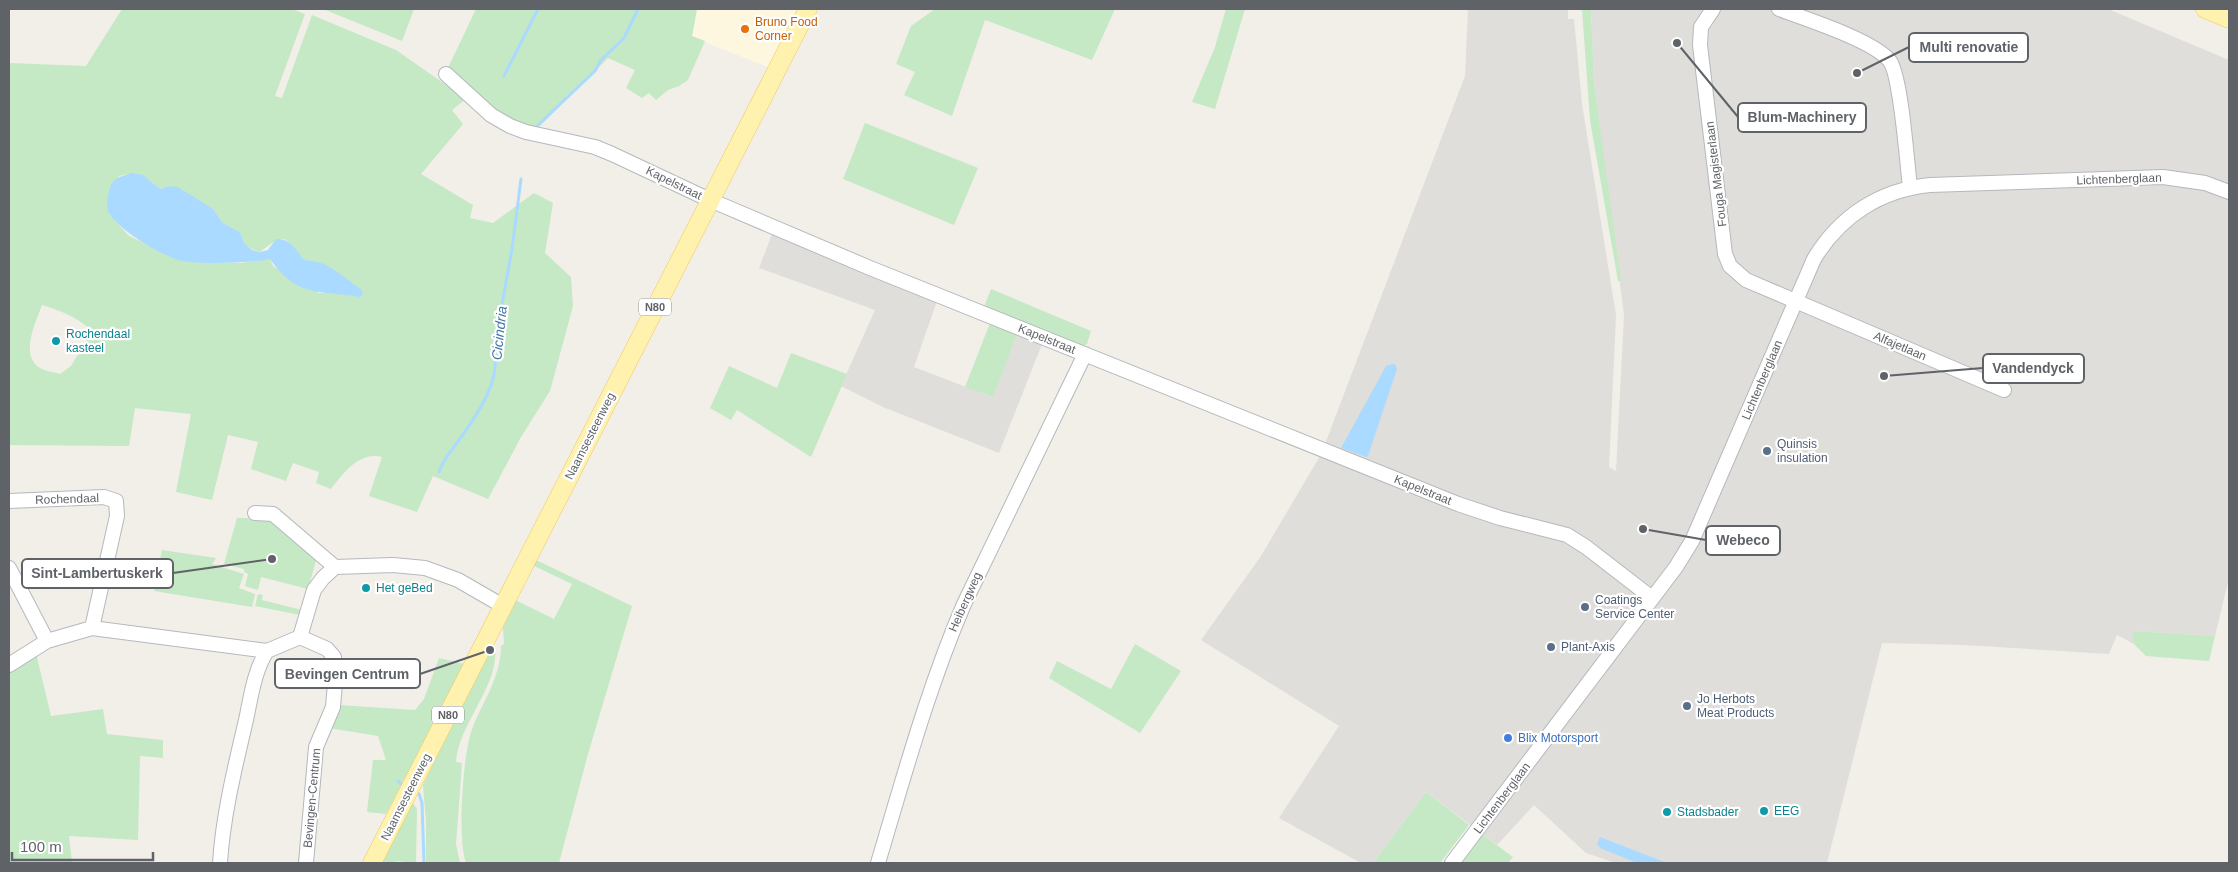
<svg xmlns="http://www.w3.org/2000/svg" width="2238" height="872" viewBox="0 0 2238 872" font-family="Helvetica,sans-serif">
	<rect width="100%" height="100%" fill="#f1efe8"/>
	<!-- commercial -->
	<path fill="#fef7e0" d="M697,9H797L768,67L692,37Z"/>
	<!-- industrial -->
	<path fill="#e0deda" d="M1468,9H1568V19H1574L1582,104L1616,315L1609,467L1616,471L1624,315L1594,82L1591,9H2108L2229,60V578L2215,636L2134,631V644L2117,635L2109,654L1964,645L1882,643L1827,863H1616L1586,853L1534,805L1497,845L1426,792L1373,863H1361L1279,818L1339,726L1201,640L1261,556L1320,456L1453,510L1493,523L1563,541L1574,533L1462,498L1325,444L1465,76Z
		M772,234L937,301L914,367L992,397L1017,334L1042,344L999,453L883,407L841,386L875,310L759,268Z"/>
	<!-- green -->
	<path fill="#c5e8c5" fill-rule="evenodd" d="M122,9H291L305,14L275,96L282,98L312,15L396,50L466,99L452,110L463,124L421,174L473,205L470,218L493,223L534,193L553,203L545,253L571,277L573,306L550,391L521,437L488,499L433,476L417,512L369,496L382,457C360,451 343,473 331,489L316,483L319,472L293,463L286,481L251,469L258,442L228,435L212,500L176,492L191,414L135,408L129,446L9,445V63L86,66ZM129,174L146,178L160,189L168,186L213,209L223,223L240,232L244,244L252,249L260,252C286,231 285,237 304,260L314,261L361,289L360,297L331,292L319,293L273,266L270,259L240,263L179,260L129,236L109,214L119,176ZM42,305C62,311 77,317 92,331L71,366L60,374C54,372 45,371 40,368C19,355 36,322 42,305Z
		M323,9H414L402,41Z
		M476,9H697L692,36L705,41L688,80L679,86L668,90L656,100L649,93L642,98L626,88L635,70L608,58L540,126C517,134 465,84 447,70Z
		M935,9H1115L1092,60L985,20L952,116L904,95L915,72L896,64L911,26Z
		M1226,9H1245L1215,109L1192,102L1215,47Z
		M1582,9H1591L1594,82L1621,281H1618L1590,120Z
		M865,123L978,168L954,225L843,179Z
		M991,289L1091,331L1087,344L1081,347L984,307Z
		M990,323L1017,334L993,397L965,387Z
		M791,353L847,374L811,457L737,410L731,420L710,408L729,366L777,388Z
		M237,518L271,519L317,557L308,589L261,577L258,590L245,586L248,574L244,572V569L224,564Z
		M162,550L216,558L212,564L244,574L239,588L255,594L252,607L154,591Z
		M534,559L632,606L588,754L559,863H466C457,838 463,755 472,729C483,701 501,677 501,646L504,644L503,627L515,600L554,619L572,584L532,565Z
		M258,594L263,595L262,600L302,610L300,615L255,606Z
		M2133,631L2215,636L2209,661L2146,656L2134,644Z
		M1135,644L1181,671L1140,733L1049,678L1057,661L1111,689Z
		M495,646C500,686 459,722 456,762L462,763L456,844L460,863H426V822L423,785L488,651Z
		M36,653L51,716L103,709L107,734L163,740V758L140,756L138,840L69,836L72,863H9V670Z
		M439,658L464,664L386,814L367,812L373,760H386L378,736L329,728L338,705L415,710L424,699Z
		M1426,792L1469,825L1440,863H1373Z
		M412,802L417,809L416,863L396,861L395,863H380Z
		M1483,835L1513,857L1508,863H1462Z"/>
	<!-- water -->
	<path fill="#aadaff" d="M132,173L143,175L160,189L168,186L178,187L213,209L223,223L240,232L244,243L252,250L260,252L268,250L276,239C291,238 296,250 304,260C328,260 342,277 361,289L363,294L360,297C319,290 297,298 270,259C254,263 192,265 178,260C156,252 124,233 110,215C107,211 107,202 108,197C111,178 116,178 132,173Z
		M1392,364L1396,365L1397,369L1368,456L1366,457L1341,448L1386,366Z
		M1600,837L1667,863H1637L1600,848L1597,844Z"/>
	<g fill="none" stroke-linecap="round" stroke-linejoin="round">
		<!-- stream -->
		<path stroke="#aadaff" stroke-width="3" d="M504,76L538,9
			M536,127L595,71L601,60L624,38L638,9
			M439,472C444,458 449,454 457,443C475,417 502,382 494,349L512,249L521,179
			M398,781L401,784
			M419,794L422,803L424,863"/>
		<!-- minor casing -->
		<g stroke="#b5b8bc" stroke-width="16">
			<path id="minor" d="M1713,9L1701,27L1700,45L1725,254L1730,266L1746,280L2004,390
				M1779,9C1806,19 1872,40 1889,60C1901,73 1907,164 1910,187
				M446,74L491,115L510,126L526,132L595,147L612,154L710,200L870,268L1458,504L1500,518L1567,535L1586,547L1652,598
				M9,501L104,497L116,501L117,516L92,628
				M255,513L273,514L335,567
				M9,568L47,641
				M300,637L327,649L334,657L336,671L333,707L316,747L306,863
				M9,665L47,641L92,628L267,651L300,637L314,590L323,578L335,567L393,565L425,568L458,580L503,606
				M220,863C223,815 235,767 246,720C251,697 254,671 267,651
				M878,863C904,776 928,688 964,604L1085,354
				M1452,863L1676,567L1692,541L1814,259C1840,216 1880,190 1930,185L2163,177L2205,183L2229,192"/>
		</g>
		<!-- major casing -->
		<g stroke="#f2c960" stroke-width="19">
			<path id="major" d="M2205,9L2229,19
				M372,863L808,9"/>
		</g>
		<!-- minor -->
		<use href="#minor" stroke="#fff" stroke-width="14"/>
		<!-- major -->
		<use href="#major" stroke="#fff2af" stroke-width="18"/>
	</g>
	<!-- markers -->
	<circle fill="#e8710a" stroke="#fff" stroke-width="2" cx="745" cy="29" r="5"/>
	<g fill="#0f9aa8" stroke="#fff" stroke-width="2">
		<circle cx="56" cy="341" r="5"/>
		<circle cx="366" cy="588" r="5"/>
		<circle cx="1764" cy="811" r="5"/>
		<circle cx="1667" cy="812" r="5"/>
	</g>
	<g fill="#5c6f8a" stroke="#fff" stroke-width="2">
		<circle cx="1767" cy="451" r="5"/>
		<circle cx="1585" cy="607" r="5"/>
		<circle cx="1551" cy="647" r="5"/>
		<circle cx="1687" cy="706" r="5"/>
	</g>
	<circle fill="#3f7fe0" stroke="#fff" stroke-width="2" cx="1508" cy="738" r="5"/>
	<g text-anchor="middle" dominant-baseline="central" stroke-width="4.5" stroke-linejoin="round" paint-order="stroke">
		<!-- shield labels -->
		<g fill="#fff" stroke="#8f9295" stroke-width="1">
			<rect x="639" y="298.5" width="32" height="17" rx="4"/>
			<rect x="432" y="706.5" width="32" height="17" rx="4"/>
		</g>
		<g font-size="11" font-weight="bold" fill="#5f6368">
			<text x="655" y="307">N80</text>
			<text x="448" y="715">N80</text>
		</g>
		<!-- food labels -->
		<g font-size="12" fill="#c56008" stroke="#fff" text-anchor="start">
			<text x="755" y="22">Bruno Food<tspan x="755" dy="14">Corner</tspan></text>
		</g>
		<!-- street labels -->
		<g font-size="12" fill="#5f6368" stroke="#fff">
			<text transform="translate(1716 174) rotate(-97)">Fouga Magisterlaan</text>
			<text transform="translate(2119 179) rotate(-2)">Lichtenberglaan</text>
			<text transform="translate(674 183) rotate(26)">Kapelstraat</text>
			<text transform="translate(1047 339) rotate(22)">Kapelstraat</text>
			<text transform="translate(1900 346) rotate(23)">Alfajetlaan</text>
			<text transform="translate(1762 380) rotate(-67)">Lichtenberglaan</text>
			<text transform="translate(590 436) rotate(-63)">Naamsesteenweg</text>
			<text transform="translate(1423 490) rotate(22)">Kapelstraat</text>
			<text transform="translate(67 499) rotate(-2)">Rochendaal</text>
			<text transform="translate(965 602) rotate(-66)">Heibergweg</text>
			<text transform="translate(406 797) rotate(-63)">Naamsesteenweg</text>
			<text transform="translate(312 798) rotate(-85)">Bevingen-Centrum</text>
			<text transform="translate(1502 798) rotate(-53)">Lichtenberglaan</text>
		</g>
		<!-- culture labels -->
		<g font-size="12" fill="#0d838f" stroke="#fff" text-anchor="start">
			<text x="66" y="334">Rochendaal<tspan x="66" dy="14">kasteel</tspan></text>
			<text x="376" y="588">Het geBed</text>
			<text x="1774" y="811">EEG</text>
			<text x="1677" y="812">Stadsbader</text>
		</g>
		<!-- service labels -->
		<g font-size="12" fill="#4e5e75" stroke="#fff" text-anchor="start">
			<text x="1777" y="444">Quinsis<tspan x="1777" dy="14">insulation</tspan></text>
			<text x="1595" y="600">Coatings<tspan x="1595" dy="14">Service Center</tspan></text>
			<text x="1561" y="647">Plant-Axis</text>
			<text x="1697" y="699">Jo Herbots<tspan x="1697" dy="14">Meat Products</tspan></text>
		</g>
		<!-- shop labels -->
		<g font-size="12" fill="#366cbe" stroke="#fff" text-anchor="start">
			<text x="1518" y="738">Blix Motorsport</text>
		</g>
		<!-- water labels -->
		<g font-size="14" font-style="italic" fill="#4174aa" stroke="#fff">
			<text transform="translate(499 333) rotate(-84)">Cicindria</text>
		</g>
	</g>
	<!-- callouts -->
	<path fill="none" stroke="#5f6368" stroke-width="2" d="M1857 73L1909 47M1677 43L1738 117M1884 376L1983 368M1643 529L1706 540M272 559L173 573M490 650L420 674"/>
	<g fill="#5f6368" stroke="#fff" stroke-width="2">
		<circle cx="1857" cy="73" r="5"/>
		<circle cx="1677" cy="43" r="5"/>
		<circle cx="1884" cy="376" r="5"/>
		<circle cx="1643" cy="529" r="5"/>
		<circle cx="272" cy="559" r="5"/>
		<circle cx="490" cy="650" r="5"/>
	</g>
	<g fill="#fff" stroke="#5f6368" stroke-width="2">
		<rect x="1909" y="33" width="119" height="29" rx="5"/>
		<rect x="1738" y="103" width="128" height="29" rx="5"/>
		<rect x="1983" y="354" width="101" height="29" rx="5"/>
		<rect x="1706" y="526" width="74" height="29" rx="5"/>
		<rect x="22" y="559" width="151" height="29" rx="5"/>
		<rect x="275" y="659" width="145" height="29" rx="5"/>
	</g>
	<g font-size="14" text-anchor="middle" font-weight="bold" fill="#5f6368">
		<text x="1969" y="52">Multi renovatie</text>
		<text x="1802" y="122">Blum-Machinery</text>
		<text x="2033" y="373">Vandendyck</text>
		<text x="1743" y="545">Webeco</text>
		<text x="97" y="578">Sint-Lambertuskerk</text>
		<text x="347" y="679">Bevingen Centrum</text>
	</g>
	<!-- border -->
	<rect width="2238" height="872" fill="none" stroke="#5f6368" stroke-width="20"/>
	<!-- scale -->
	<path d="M12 852v8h141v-8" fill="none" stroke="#5f6368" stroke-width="2.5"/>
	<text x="20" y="852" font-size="15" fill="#5f6368" stroke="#ffffff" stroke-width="4" paint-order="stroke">100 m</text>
</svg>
